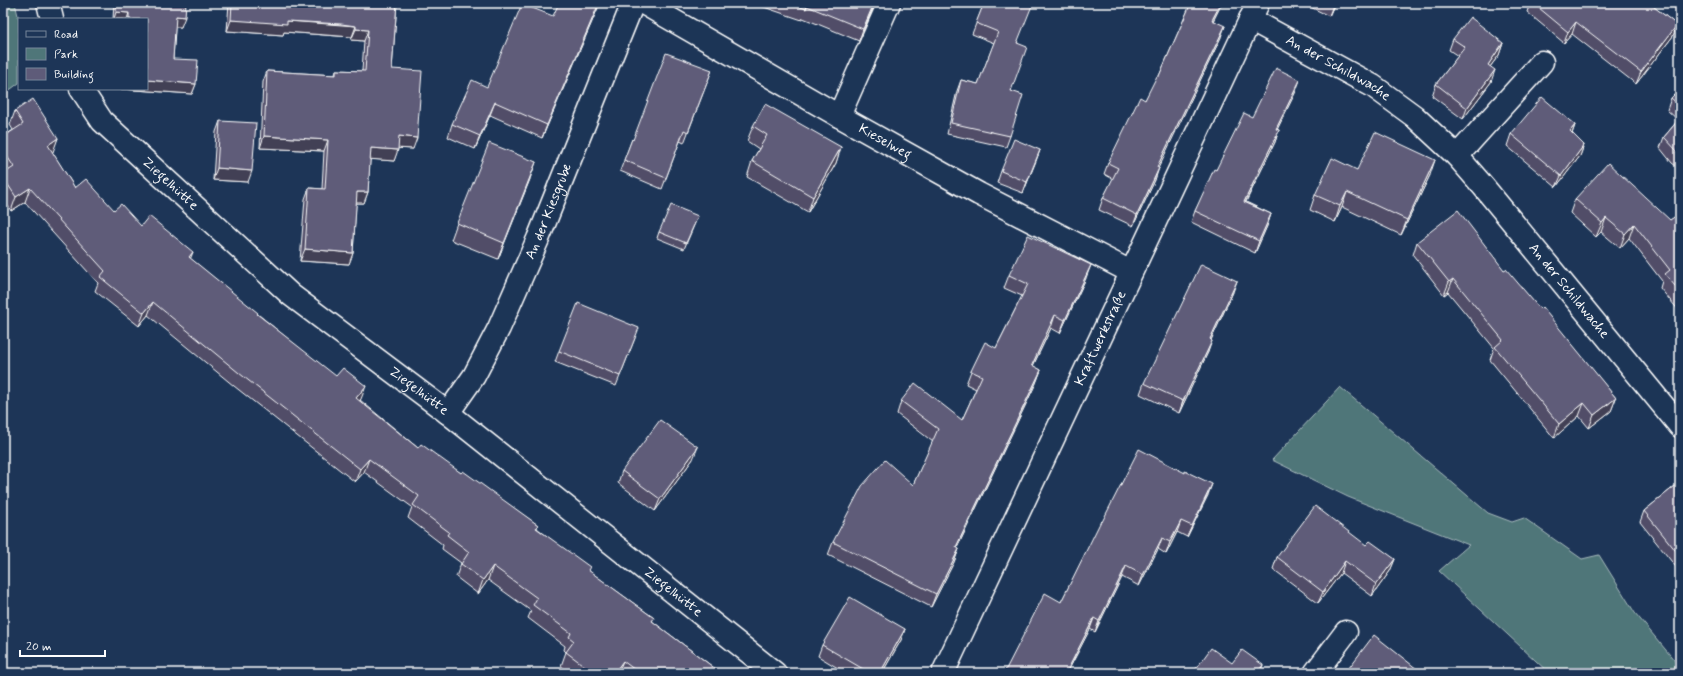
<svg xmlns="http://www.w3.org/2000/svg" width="1683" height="676" viewBox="0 0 1683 676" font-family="Mynerve,sans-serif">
	<rect width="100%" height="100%" fill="#1d3557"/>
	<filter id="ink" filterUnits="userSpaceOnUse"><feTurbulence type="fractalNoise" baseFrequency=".025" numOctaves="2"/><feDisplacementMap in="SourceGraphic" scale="8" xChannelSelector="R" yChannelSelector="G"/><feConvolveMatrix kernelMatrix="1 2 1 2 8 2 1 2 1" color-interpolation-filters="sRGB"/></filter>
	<g filter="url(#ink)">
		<!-- green -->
		<path fill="#4f7679" stroke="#a7babc" d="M3,3H15L19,20V83L3,95Z
			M1340,387L1488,513L1512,522L1524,518L1582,559L1599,555L1635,613L1680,667V673H1549L1439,571L1469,545L1348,497L1272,460Z"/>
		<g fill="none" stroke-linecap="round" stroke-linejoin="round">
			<!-- minor casing -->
			<g stroke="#fff" stroke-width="25">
				<g id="minor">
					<path d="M48,3L52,19"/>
					<path id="s1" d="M643,3L839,116L979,194L1131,272"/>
					<path id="s2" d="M1250,19L1373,86L1414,116L1457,156L1483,186L1680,426"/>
					<path id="s3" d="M81,89L102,121L291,295L448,413L775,673"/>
					<path d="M839,116L889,3"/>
					<path d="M1457,156L1542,62"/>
					<path id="s4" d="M448,413L474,376L499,328L538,239L633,3"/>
					<path id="s5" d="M943,673L1258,3"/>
					<path d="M1315,673L1346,632"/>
				</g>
			</g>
			<!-- minor -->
			<use href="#minor" stroke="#1d3557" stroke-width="22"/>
		</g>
		<!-- wall -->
		<path fill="#514e68" stroke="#fff" d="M114,3H186L181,27H175L173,59L196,84L192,94L121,89H147V19H113Z
			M229,3H397L392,69L413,149L398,148L394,161L370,159L368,192L364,203H356L353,253L349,264L300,261L305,199L309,188L322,189L324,151L260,148L263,82L267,71L335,75L336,70L362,71L364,41L351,40L352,37L337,36L284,32L283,35L227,31Z
			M600,3L542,138L490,115L475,149L448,137L452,124L487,87Z
			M752,3H875L859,41L803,18L802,20Z
			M984,3L1018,43L1011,91L1010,136L1006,147L947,134L957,91L961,80L978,84L994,43L972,34Z
			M1191,3H1222L1213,21L1221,37L1158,168L1155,180L1133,226L1099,210L1103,198L1113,179L1104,174L1108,163L1145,100L1159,76Z
			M1302,3H1335L1329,16Z
			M1530,3H1649L1677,25L1673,36L1636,84L1572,34L1564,43L1527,12Z
			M1453,39L1503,43L1499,55L1490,67L1491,82L1463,119L1432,96L1436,84L1458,56L1449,50Z
			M712,70L684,143L680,141L662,189L620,171L632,139L633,140Z
			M1680,89V169L1672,163L1660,148L1664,137L1678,120L1667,110L1671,98Z
			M1296,91L1277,129L1279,130L1275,142L1246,202L1271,214L1267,226L1255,253L1191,222L1195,211L1216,170L1252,117Z
			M15,111L58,138L52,152L75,188L141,226L191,259L361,399L360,400L418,448L461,473L538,525L537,528L589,571L654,618L652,621L721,673H571L561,666L566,652L564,650L565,646L528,618L531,611L488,580L478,594L456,577L461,563L442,549L443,545L408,518L412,507L364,472L355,482L234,386L148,315L139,326L95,291L98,283L25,202L11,211L3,198V174L5,173L3,171V137L13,130L10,125Z
			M220,121L248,182L213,180L216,132Z
			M1575,125L1572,134L1584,145L1580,156L1556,187L1507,146L1511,134Z
			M753,126L841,147L836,163L808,212L747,177L752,161L759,149L747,141Z
			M1040,150L1023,193L997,183L1001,171Z
			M1357,170L1430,175L1401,235L1342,207L1335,222L1310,210L1315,195Z
			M530,179L498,259L451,240L457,223Z
			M1575,199L1670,220L1680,214V312L1660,288L1662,281L1629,238L1620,248L1601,232L1596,237L1570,213Z
			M698,216L684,249L657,238L659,232Z
			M1417,242L1504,270L1540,309L1616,398L1611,411L1589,428L1579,416L1554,438L1490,360L1494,348L1448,292L1444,295L1413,255Z
			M1009,275L1086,278L1060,333L1051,328L1033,366L1041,370L1036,383L957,548L959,549L954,562L931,607L828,555L833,542L913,485L933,442L897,414L901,401L962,420L976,389L966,384L971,371L996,348L1022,296L1004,288Z
			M1233,292L1211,340L1208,352L1179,413L1140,394L1144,383Z
			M635,338L616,386L555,362L559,351Z
			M693,459L655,511L618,483L622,471Z
			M1680,482V572L1640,522L1644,511Z
			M1208,495L1187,537L1177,532L1166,554L1158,549L1139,586L1122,577L1095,632L1090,629L1067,673H1004L1061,602L1102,522Z
			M1366,545L1395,559L1390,571L1372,596L1341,573L1318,603L1273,569L1277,557Z
			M905,629L901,640L882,673H846L818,656L822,645Z"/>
		<!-- shaded-wall -->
		<path fill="#424055" stroke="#fff" d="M599,3H600L542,138L547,125Z
			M874,3H875L859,41L863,29Z
			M1221,3H1222L1208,31L1212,20Z
			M1334,3H1335L1329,16L1333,5Z
			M116,12L129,13L127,19H114Z
			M176,16L185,17L181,27H172Z
			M231,20L287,21L356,26L352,37L284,32L283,35L227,31Z
			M1576,22L1572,34L1564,43L1568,32Z
			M1677,25L1673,36L1636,84L1641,72Z
			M1225,26L1221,37L1153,179L1157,167Z
			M356,29L368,30L364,41L351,40Z
			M1503,43L1499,55L1483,76L1488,65Z
			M1495,70L1491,82L1463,119L1467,108Z
			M147,80L196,84L192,94L121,89H147Z
			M1300,80L1296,91L1272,140L1276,129Z
			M495,102L490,115L475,149L480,136Z
			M1575,125L1571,136L1570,131Z
			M1279,130L1275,142L1240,213L1244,202Z
			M264,136L328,140L324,151L260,148Z
			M399,136L417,138L413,149L395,148Z
			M58,138L53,152L43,159L48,145Z
			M1584,145L1580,156L1556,187L1561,176Z
			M841,147L836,163L808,212L813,197Z
			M371,148L398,150L394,161L367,159Z
			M1040,150L1036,161L1023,193L1027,182Z
			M1435,160L1430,175L1401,235L1407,220Z
			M536,162L530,179L498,259L504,243Z
			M217,168L252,171L248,182L213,180Z
			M1159,168L1155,180L1133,226L1137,215Z
			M30,188L25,202L11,211L16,197Z
			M357,192H368L364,203H353Z
			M1347,192L1342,207L1335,222L1340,206Z
			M1271,214L1267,226L1255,253L1259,241Z
			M1606,218L1601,232L1596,237L1602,223Z
			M1634,224L1629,238L1620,248L1625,234Z
			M305,249L353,253L349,264L300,261Z
			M193,252L188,265L189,257Z
			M1091,265L1086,278L1060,333L1065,320Z
			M1453,279L1448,292L1444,295L1449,282Z
			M1237,281L1233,292L1206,351L1210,339Z
			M153,302L148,315L139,326L144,313Z
			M1055,315L1051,328L1027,378L1032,365Z
			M1212,341L1208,352L1179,413L1183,401Z
			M1041,370L1036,383L951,560L956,547Z
			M366,386L361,399L351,411L356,398Z
			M1616,398L1611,411L1589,428L1594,415Z
			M1584,403L1579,416L1554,438L1559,424Z
			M698,447L693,459L655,511L660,499Z
			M369,459L364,472L355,482L360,469Z
			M1212,484L1208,495L1187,537L1192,526Z
			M1181,521L1177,532L1166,554L1170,542Z
			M1162,538L1158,549L1139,586L1143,575Z
			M959,549L954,562L931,607L936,594Z
			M1395,559L1390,571L1372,596L1376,584Z
			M1345,561L1341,573L1318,603L1323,592Z
			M493,566L488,580L478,594L483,580Z
			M1126,566L1122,577L1095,632L1099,621Z
			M1094,618L1090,629L1067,673H1066Z
			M905,629L901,640L882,673H880Z
			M623,661L618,673H614Z
			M1263,665L1260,673H1257Z"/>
		<!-- building -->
		<path fill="#5e5b79" stroke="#fff" d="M117,3H186L185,17L176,16L173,59L198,60L196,84L147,80V19H129V13L116,12Z
			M232,3H397L392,69L422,71L417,138L399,136L398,150L371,148L368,192H357L353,253L305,249L309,188L325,189L328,140L264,136L267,71L336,75V70L365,71L368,30L356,29V26L341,24L287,21V24L231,20Z
			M559,3H599L547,125L495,102L480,136L452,124L472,80L487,87L522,4L553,16Z
			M790,3H874L863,29L807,6L806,9Z
			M984,3H1033L1017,43L1027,47L1011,91L1023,95L1010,136L951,123L961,80L978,84L998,32L976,23Z
			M1191,3H1221L1212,20L1225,26L1157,167L1159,168L1137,215L1103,198L1118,168L1108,163L1140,97L1145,100L1157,76H1159Z
			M1328,3H1334L1333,5Z
			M1533,3H1649L1677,25L1641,72L1576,22L1568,32Z
			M1470,17L1503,43L1488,65L1495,70L1467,108L1436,84L1465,47L1453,39Z
			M666,53L712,70L688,132L684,130L666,178L624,160L632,139L633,140Z
			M1276,68L1300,80L1276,129L1279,130L1244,202L1271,214L1259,241L1195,211L1214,169L1216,170L1244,113L1252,117Z
			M1680,89V106L1671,98Z
			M1542,97L1575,125L1570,131L1584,145L1561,176L1511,134Z
			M33,99L58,138L48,145L75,188L86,179L114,210L121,204L141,226L149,216L193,252L189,257L258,313L257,314L336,376L343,368L366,386L356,398L418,448L421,444L461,473L463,471L538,525L536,528L590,567L588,570L654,618L652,621L721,673H639L623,661L614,673H594L566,652L574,641L569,637L571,633L533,605L537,598L493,566L483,580L461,564L469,552L447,535L449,532L413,505L419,496L369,459L360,469L239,373L153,302L144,313L100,277L105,271L30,188L16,197L3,177V174L14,167L3,150V137L23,124L15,111Z
			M765,104L841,147L813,197L752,161L767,135L753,126Z
			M1680,118V154L1677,151L1664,137Z
			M220,121L256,123L252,171L217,168Z
			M1375,132L1435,160L1407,220L1347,192L1340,206L1315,195L1332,158L1357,170Z
			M1014,139L1040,150L1027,182L1001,171Z
			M489,143L536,162L504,243L457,223Z
			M1608,163L1670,220L1680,213V292L1665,274L1670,270L1634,224L1625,234L1606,218L1602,223L1575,199Z
			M671,205L698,216L686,243L659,232Z
			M1458,210L1504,270L1506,269L1540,309L1542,307L1616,398L1594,415L1584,403L1559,424L1495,347L1503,340L1453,279L1449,282L1417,242Z
			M1028,235L1091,265L1065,320L1055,315L1032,365L1041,370L956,547L959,549L936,594L833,542L862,486L885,460L913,485L938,429L901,401L915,383L962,420L982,376L971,371L985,342L996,348L1028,284L1009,275Z
			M1201,264L1237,281L1210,339L1212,341L1183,401L1144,383Z
			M578,303L639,328L620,376L559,351Z
			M660,420L698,447L660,499L622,471Z
			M1139,449L1185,473V471L1212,484L1192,526L1181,521L1170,542L1162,538L1143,575L1126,566L1099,621L1094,618L1066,673H1004L1045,593L1061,602L1101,521L1102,522Z
			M1680,482V556L1644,511Z
			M1315,506L1366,545L1370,541L1395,559L1376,584L1345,561L1323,592L1277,557Z
			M850,597L905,629L880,673H870L822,645Z
			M1374,635L1422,673H1345Z
			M1211,648L1232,663L1242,650L1263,665L1257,673H1193Z"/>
	</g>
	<g text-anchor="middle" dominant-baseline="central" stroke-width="3" stroke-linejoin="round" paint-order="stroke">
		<!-- street labels -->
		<g font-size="14" fill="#fff" stroke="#1d3557">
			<text stroke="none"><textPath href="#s2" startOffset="101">An der Schildwache</textPath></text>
			<text stroke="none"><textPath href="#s1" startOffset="279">Kieselweg</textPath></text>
			<text stroke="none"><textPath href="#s3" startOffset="131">Ziegelhütte</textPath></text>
			<text stroke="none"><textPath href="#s4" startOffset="226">An der Kiesgrube</textPath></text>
			<text stroke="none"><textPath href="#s2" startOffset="425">An der Schildwache</textPath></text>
			<text stroke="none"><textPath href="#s5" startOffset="370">Kraftwerkstraße</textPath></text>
			<text stroke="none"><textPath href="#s3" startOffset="455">Ziegelhütte</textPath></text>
			<text stroke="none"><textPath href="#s3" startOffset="779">Ziegelhütte</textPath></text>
		</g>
	</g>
	<!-- margin -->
	<rect width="1683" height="676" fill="none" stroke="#1d3557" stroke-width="16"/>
	<rect x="8" y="8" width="1667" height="660" fill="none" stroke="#fff" stroke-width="1.5" filter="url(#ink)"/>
	<!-- legend -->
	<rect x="18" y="18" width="130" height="72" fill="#1d3557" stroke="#77869a"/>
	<rect x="26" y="31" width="20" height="6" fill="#1d3557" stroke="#77869a"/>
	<text x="54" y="38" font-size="12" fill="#ffffff">Road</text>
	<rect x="26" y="48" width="20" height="12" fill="#4f7679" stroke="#77869a"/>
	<text x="54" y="58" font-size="12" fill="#ffffff">Park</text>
	<rect x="26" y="68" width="20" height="12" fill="#5e5b79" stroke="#77869a"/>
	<text x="54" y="78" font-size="12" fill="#ffffff">Building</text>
	<!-- scale -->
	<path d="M20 650v6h85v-6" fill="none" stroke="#ffffff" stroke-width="2"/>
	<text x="26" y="650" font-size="12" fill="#ffffff" stroke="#1d3557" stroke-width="3" paint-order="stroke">20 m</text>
</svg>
